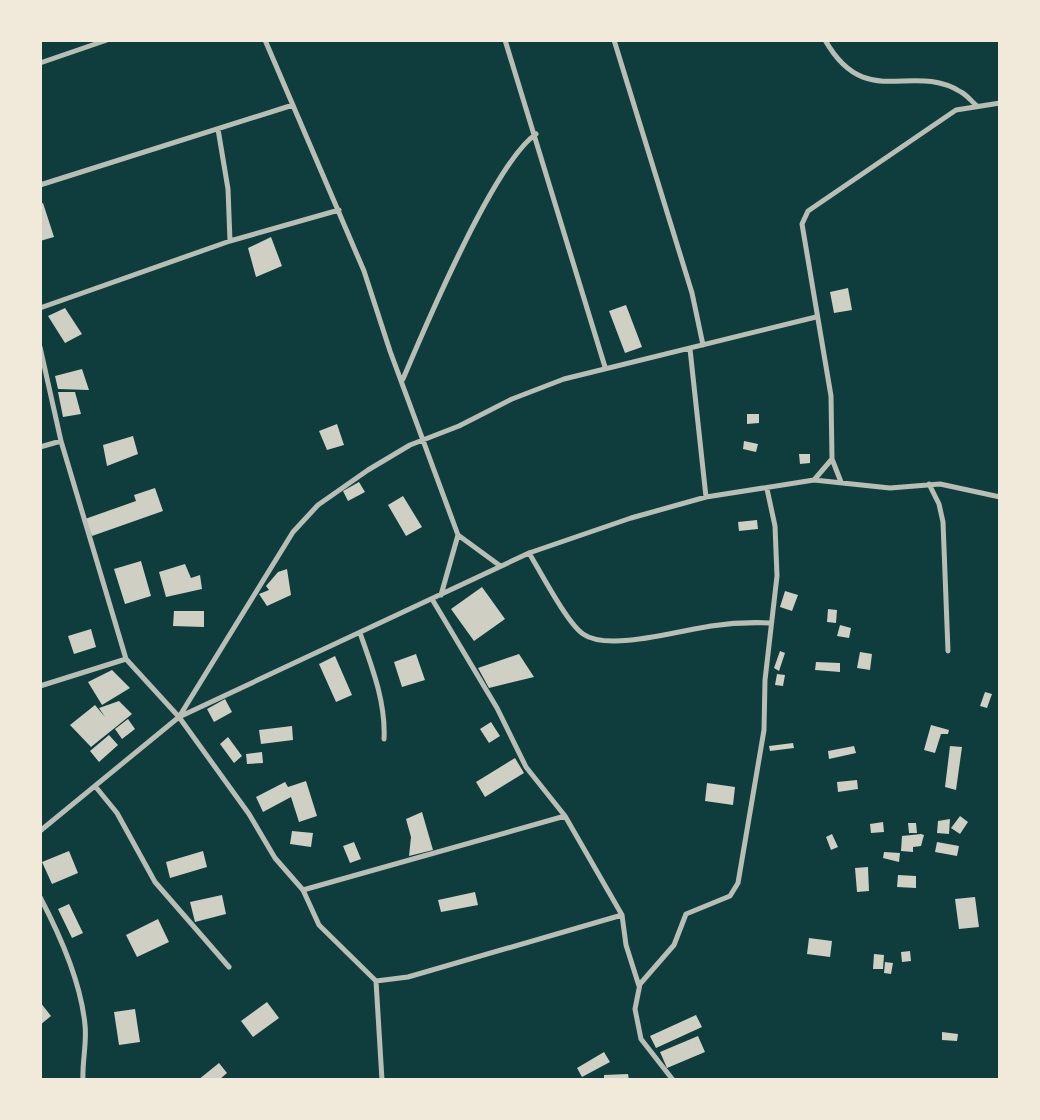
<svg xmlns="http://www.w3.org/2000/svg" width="1040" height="1120" viewBox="0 0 1040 1120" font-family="Figtree,sans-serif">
	<rect width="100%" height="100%" fill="#0f3d3e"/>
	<!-- building -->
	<path fill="#cfcfc3" d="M43,203L54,237L40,241V204Z
		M271,237L282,266L256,277L248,248Z
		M848,288L852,310L834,313L830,292Z
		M626,305L642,347L625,353L609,311Z
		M65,308L82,334L65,343L48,316Z
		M82,369L89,390L58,389L55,376Z
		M58,392H75L81,414L63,417Z
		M747,414H759V423L747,424Z
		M337,424L344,445L327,450L319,431Z
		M133,436L138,454L107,466L103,445Z
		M744,441L758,444L756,452L743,449Z
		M799,454H810V463L800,464Z
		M359,482L365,492L348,501L343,491Z
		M155,488L163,511L92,536L85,519L136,501L134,495Z
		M403,496L422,527L406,536L388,505Z
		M757,520L758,529L739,531L738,522Z
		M141,561L151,596L125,604L114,569Z
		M185,564L191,578L200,575L202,589L166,597L159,572Z
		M287,569L291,595L267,606L259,594L269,590L266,586L278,572Z
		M482,587L505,619L474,641L451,609Z
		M785,591L798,595L792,611L780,607Z
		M828,609L837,610L836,623L827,622Z
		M174,611H204V627L173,626Z
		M840,625L851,628L849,638L837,636Z
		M91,629L96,647L74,654L68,636Z
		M780,651L785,653L779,671L774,668Z
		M860,652L872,654L870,670L857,668Z
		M416,654L425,680L402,687L394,662Z
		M519,654L534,677L489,688L478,668Z
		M335,656L352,695L336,702L319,664Z
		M816,662L840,663V672L815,670Z
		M112,670L130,688L102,705L88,682Z
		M777,674L785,675L783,686L775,685Z
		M985,692L992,694L987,708L980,706Z
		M225,699L232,712L214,722L207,709Z
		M119,701L132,714L91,747L70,725L95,705L105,717L99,708Z
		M128,719L135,729L122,739L115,729Z
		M491,722L500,736L489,743L480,729Z
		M931,725L949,730L948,734H941L935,753L924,750Z
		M292,726L293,740L261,744L259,730Z
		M109,735L118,745L99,762L90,751Z
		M228,737L242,756L234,763L220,744Z
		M793,743L794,748L770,751L769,746Z
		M854,746L856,753L829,759L828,751Z
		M950,746L962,747L956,790L945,787Z
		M262,752L263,763L247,764L246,754Z
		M515,758L524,773L485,797L476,782Z
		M857,780L858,789L838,792L837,782Z
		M306,781L317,816L299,822L291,797L263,812L256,797L285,782L288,787Z
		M707,783L735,787L733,805L705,801Z
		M422,812L433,850L409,856L411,837L406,819Z
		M960,816L968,822L960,834L951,828Z
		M950,819L949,834L937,833L938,821Z
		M883,822L884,832L871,833L870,824Z
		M908,823H916L917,833H909Z
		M292,831L313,833L311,847L290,844Z
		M832,834L838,847L831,850L826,837Z
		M921,834L924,835L921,846L913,847V852L901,851L902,836Z
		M354,842L361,859L350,863L343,846Z
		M937,842L959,846L957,856L935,852Z
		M69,851L78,873L52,884L42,862Z
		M203,851L207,867L170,878L166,862Z
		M884,852L900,853L899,862L883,858Z
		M868,867L869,891L857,892L855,868Z
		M898,875L916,876V888L897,887Z
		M475,892L478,905L441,912L438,900Z
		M222,895L226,914L195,922L190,902Z
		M975,897L979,927L959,929L955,899Z
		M69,904L83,933L72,938L58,909Z
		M158,919L169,942L137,957L126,935Z
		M809,938L832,941L830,957L807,954Z
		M910,951L911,961L902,962L901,952Z
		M874,954L884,955L883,969H873Z
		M885,962L893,963L891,974L884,973Z
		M40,1002L51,1016L40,1025Z
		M267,1002L279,1018L253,1037L241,1021Z
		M135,1009L140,1042L119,1045L114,1012Z
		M696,1015L702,1027L656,1048L650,1036Z
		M942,1032L958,1034L957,1041L942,1040Z
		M698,1036L705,1052L667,1068L660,1052Z
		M604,1052L610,1062L582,1077L577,1068Z
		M219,1063L227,1073L219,1080H198Z
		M628,1074L629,1080H604V1075Z"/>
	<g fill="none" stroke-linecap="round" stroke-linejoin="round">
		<!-- minor -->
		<path stroke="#b8beb3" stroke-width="5" d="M265,40L364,271L390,351L458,535L441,595
			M505,40L605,367
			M614,40L692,293L703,345
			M825,40C866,112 911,61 961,92C967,95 972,102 977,106
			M40,63L107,40
			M218,129L228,189L230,241
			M40,185L293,105
			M40,308L230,241L339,210
			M40,347L61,441L126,659L179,717
			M690,349L706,497
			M403,379C425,327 494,163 536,134
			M40,447L61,441
			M832,459L841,482
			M814,480L832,459L831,396L802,224L808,211L956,110L1000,103
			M929,484L939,504L943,522L948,651
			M458,535L499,565
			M529,553C540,571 567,623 583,634C608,652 682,630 711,626C731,623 751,622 771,623
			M432,599L497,708L526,767L565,816
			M360,633C372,667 386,703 384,739
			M40,686L126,659
			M95,786L117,813L155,882L229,967
			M40,831L179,717L529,553L631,518L706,497L814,480L890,488L940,484L1000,497
			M303,890L565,816L622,915L626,945L639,986
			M40,897C60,935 81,982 85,1025C87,1043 82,1062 83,1080
			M376,981L408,977L622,915
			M382,1080L376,981L319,925L303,890L275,858L249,814L179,717L293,532L318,505L368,470L410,445L459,426L512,399L564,379L816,317
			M673,1080L641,1039L635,1009L640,984L674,945L686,914L730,896L738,883L764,730L765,680L777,576L775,526L767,489"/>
	</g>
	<!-- border -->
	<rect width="1040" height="1120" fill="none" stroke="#f1e9da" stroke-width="84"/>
</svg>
